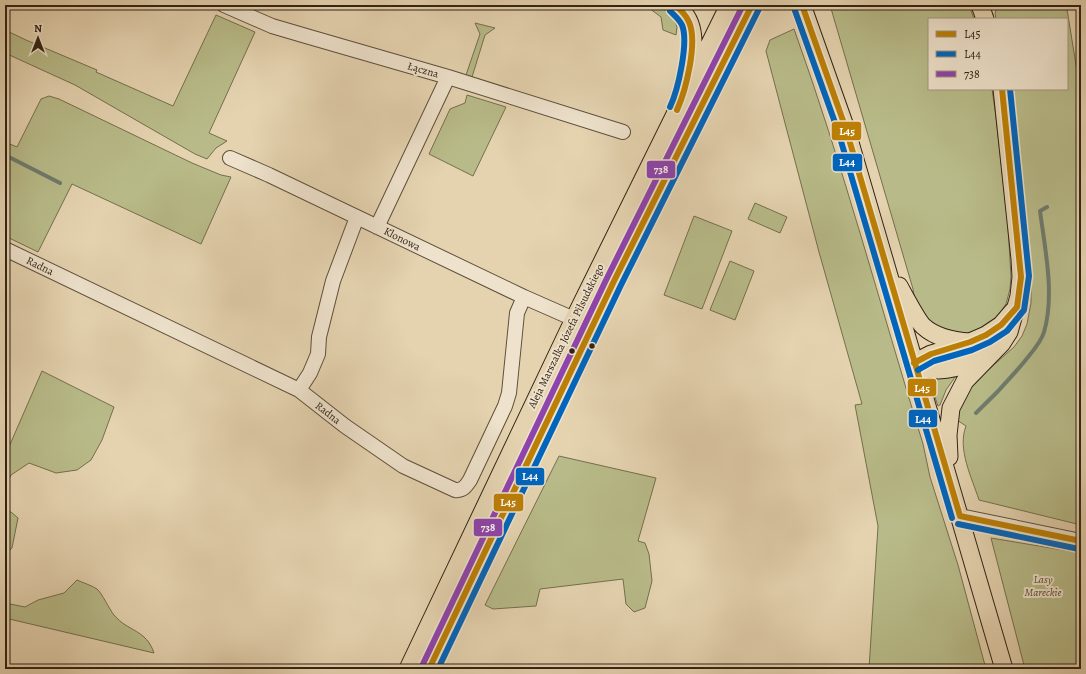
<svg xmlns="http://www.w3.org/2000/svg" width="1086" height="674" viewBox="0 0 1086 674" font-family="Alegreya,serif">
	<rect width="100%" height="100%" fill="#e5d3b0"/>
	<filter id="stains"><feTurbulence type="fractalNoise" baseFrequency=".005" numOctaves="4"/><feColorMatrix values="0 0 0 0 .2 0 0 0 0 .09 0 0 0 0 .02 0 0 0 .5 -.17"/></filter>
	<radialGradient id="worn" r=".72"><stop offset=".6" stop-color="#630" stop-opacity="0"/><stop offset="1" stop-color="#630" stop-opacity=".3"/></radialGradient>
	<!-- green -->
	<path fill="#b8bb89" stroke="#746f4e" d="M645,5H658L673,16L677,27L676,35L663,30L661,17Z
		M830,5H969L974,19H929V89H992L996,117L1008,226L1011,277L1010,289L1006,304L998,316L974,333L964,335L950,333L929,323L915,301L913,289Z
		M998,5H1064L1067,9L1081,96V525L979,500C972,478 957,449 966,426L957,420L959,406L967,391L979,378L1014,347L1022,336L1027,324L1031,303V274L1023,184L1012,89H1067V19H996L995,13Z
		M216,15L255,32L209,133L227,141L216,148L207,159L195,154L75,85L5,53V30L26,40L97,70L96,72L173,106Z
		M475,23L495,28L485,35L472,77L466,75L480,34Z
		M794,29C843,165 880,305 923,444L930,477L958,565L986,669H869L878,526L855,405L862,404L819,252L766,51L770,40Z
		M467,95L506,107L473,176L429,154L450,109L465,103Z
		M49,96L59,99L192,163L221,175L231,177L201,244L72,184L38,252L5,236V142L17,147L41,99Z
		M755,203L787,217L780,233L748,219Z
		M694,216L732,231L702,309L664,295Z
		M730,261L754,271L735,320L710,310Z
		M42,371L114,407L102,440L91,460L77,470L56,473L29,463L11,475L5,488V456Z
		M958,373L946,390L940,405L938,406L928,377Z
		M559,456L656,478L638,541L645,543L649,554L652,581L645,608L634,612L626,604L623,579L540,589L536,606L493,609L485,605Z
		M5,507L18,518L12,548L5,555Z
		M991,538L1081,553V669H1025Z
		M77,580C83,583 91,585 97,589C102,593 109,609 114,615C128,632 146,629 154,653L5,618V603L25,607L38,600L64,593Z"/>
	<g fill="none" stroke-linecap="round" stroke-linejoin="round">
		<!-- stream -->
		<path stroke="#6e7c6e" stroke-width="4" d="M5,155L60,183
			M976,413C993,397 1009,380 1024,362C1031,353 1041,343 1044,332C1055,295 1045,249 1040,211L1047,207"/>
		<!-- minor casing -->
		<g stroke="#5e4f3b" stroke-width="16">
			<path id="minor" d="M224,5L272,26L306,36L448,77L623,132
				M230,158L269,175L524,297L574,319
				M377,227L448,77
				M5,249L299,390L345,426L403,466L455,490C463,491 466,486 470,480L505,406L509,393L517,313L524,297
				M299,390L310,373L318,354L319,337L333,281L357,217
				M960,516L1081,541"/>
		</g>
		<!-- major casing -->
		<g stroke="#312314" stroke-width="19">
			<path id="major" d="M675,5C699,21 694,51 688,74
				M802,5L846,129L1004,669
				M980,5L985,19
				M899,286C904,295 917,320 923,326C936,338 953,341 970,342
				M914,363L931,354L970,342L986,335L1001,325L1013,311
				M914,363C919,365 924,368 929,369C949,373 969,363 987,356
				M949,457L948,435L951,408L965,381L1002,343L1009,332L1019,296L1021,277L1020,259L1002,89
				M408,669L574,319L729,5
				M429,669L614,281L752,5"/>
		</g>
		<!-- minor -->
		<use href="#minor" stroke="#eee2cc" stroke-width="14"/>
		<!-- major -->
		<use href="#major" stroke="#e5d3b0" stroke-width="17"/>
		<!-- bus-1 casing -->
		<g stroke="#eee2cc" stroke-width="9">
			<path id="bus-1" d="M675,5C681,10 686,15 689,22C698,42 686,90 677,110
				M802,5L846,129L960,516
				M914,363L931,354L970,342L986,335L1001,325L1017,307L1021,277L1002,89
				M960,516L1081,541
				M429,669L614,281L752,5"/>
		</g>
		<!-- bus-2 casing -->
		<g stroke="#eee2cc" stroke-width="9">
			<path id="bus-2" d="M794,8L838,131L952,518
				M670,11C674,15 679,19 682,25C689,42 678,90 670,107
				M918,370L934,361L972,350L990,342L1007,331L1024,310L1029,276L1010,89
				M958,524L1079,549
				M438,669L621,285L759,9"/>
		</g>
		<!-- bus-3 casing -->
		<g stroke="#eee2cc" stroke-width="9">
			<path id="bus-3" d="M422,666L607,278L743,5"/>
		</g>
		<!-- bus-1 -->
		<use href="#bus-1" stroke="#bc7f06" stroke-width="6"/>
		<!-- bus-2 -->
		<use href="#bus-2" stroke="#0065bd" stroke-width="6"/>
		<!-- bus-3 -->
		<use href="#bus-3" stroke="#8e44ad" stroke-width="6"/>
	</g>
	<!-- markers -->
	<g fill="#312314" stroke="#eee2cc" stroke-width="1.5">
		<circle cx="592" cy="346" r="3.5"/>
		<circle cx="572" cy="351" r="3.5"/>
	</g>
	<g text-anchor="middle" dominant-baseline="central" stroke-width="4" stroke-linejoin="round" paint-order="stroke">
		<!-- street labels -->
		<g font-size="11" fill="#312314" stroke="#eee2cc">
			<text transform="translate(423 70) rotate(16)">Łączna</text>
			<text transform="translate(402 239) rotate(26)">Klonowa</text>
			<text transform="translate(40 266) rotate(26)">Radna</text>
			<text transform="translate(566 336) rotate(-64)">Aleja Marszałka Józefa Piłsudskiego</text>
			<text transform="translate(328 413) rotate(38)">Radna</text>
		</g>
		<!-- park labels -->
		<g font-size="11" font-style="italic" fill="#534931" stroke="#eee2cc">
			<text x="1043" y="579">Lasy<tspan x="1043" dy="13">Mareckie</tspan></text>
		</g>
	</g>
	<g stroke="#eee2cc" stroke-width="1.5">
		<rect x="831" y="121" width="31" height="20" rx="4" fill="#bc7f06"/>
		<rect x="832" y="153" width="31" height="19" rx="4" fill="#0065bd"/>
		<rect x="646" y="160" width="30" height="19" rx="4" fill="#8e44ad"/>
		<rect x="907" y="378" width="30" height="19" rx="4" fill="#bc7f06"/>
		<rect x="908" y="409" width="30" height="19" rx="4" fill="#0065bd"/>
		<rect x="515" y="467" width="30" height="19" rx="4" fill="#0065bd"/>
		<rect x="493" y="493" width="31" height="19" rx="4" fill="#bc7f06"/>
		<rect x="473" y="518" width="30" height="19" rx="4" fill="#8e44ad"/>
	</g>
	<g font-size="11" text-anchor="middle" font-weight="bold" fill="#fff">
		<text x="847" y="135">L45</text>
		<text x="847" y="166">L44</text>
		<text x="661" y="173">738</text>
		<text x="922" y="392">L45</text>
		<text x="923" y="423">L44</text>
		<text x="530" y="480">L44</text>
		<text x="508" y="506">L45</text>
		<text x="488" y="531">738</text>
	</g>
	<!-- margin -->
	<rect width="1086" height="674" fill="none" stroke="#e5d3b0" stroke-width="20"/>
	<rect x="6" y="6" width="1074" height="662" fill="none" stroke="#312314" stroke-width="2"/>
	<rect x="10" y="10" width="1066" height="654" fill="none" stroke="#312314"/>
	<!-- legend -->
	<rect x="928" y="18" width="140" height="72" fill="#eee2cc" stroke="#a29682"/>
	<rect x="936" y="31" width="20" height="6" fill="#bc7f06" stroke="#a29682"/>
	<text x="964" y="38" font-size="12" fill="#312314">L45</text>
	<rect x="936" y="51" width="20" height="6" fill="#0065bd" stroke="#a29682"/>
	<text x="964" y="58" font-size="12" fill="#312314">L44</text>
	<rect x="936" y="71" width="20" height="6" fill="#8e44ad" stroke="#a29682"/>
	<text x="964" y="78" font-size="12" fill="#312314">738</text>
	<!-- north arrow -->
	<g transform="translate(38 38)" stroke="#eee2cc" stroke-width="3" paint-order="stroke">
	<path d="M0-3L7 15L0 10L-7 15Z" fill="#312314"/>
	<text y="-6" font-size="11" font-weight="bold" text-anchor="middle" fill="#312314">N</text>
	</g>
	<rect width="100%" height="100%" filter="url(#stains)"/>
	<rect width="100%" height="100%" fill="url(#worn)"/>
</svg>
